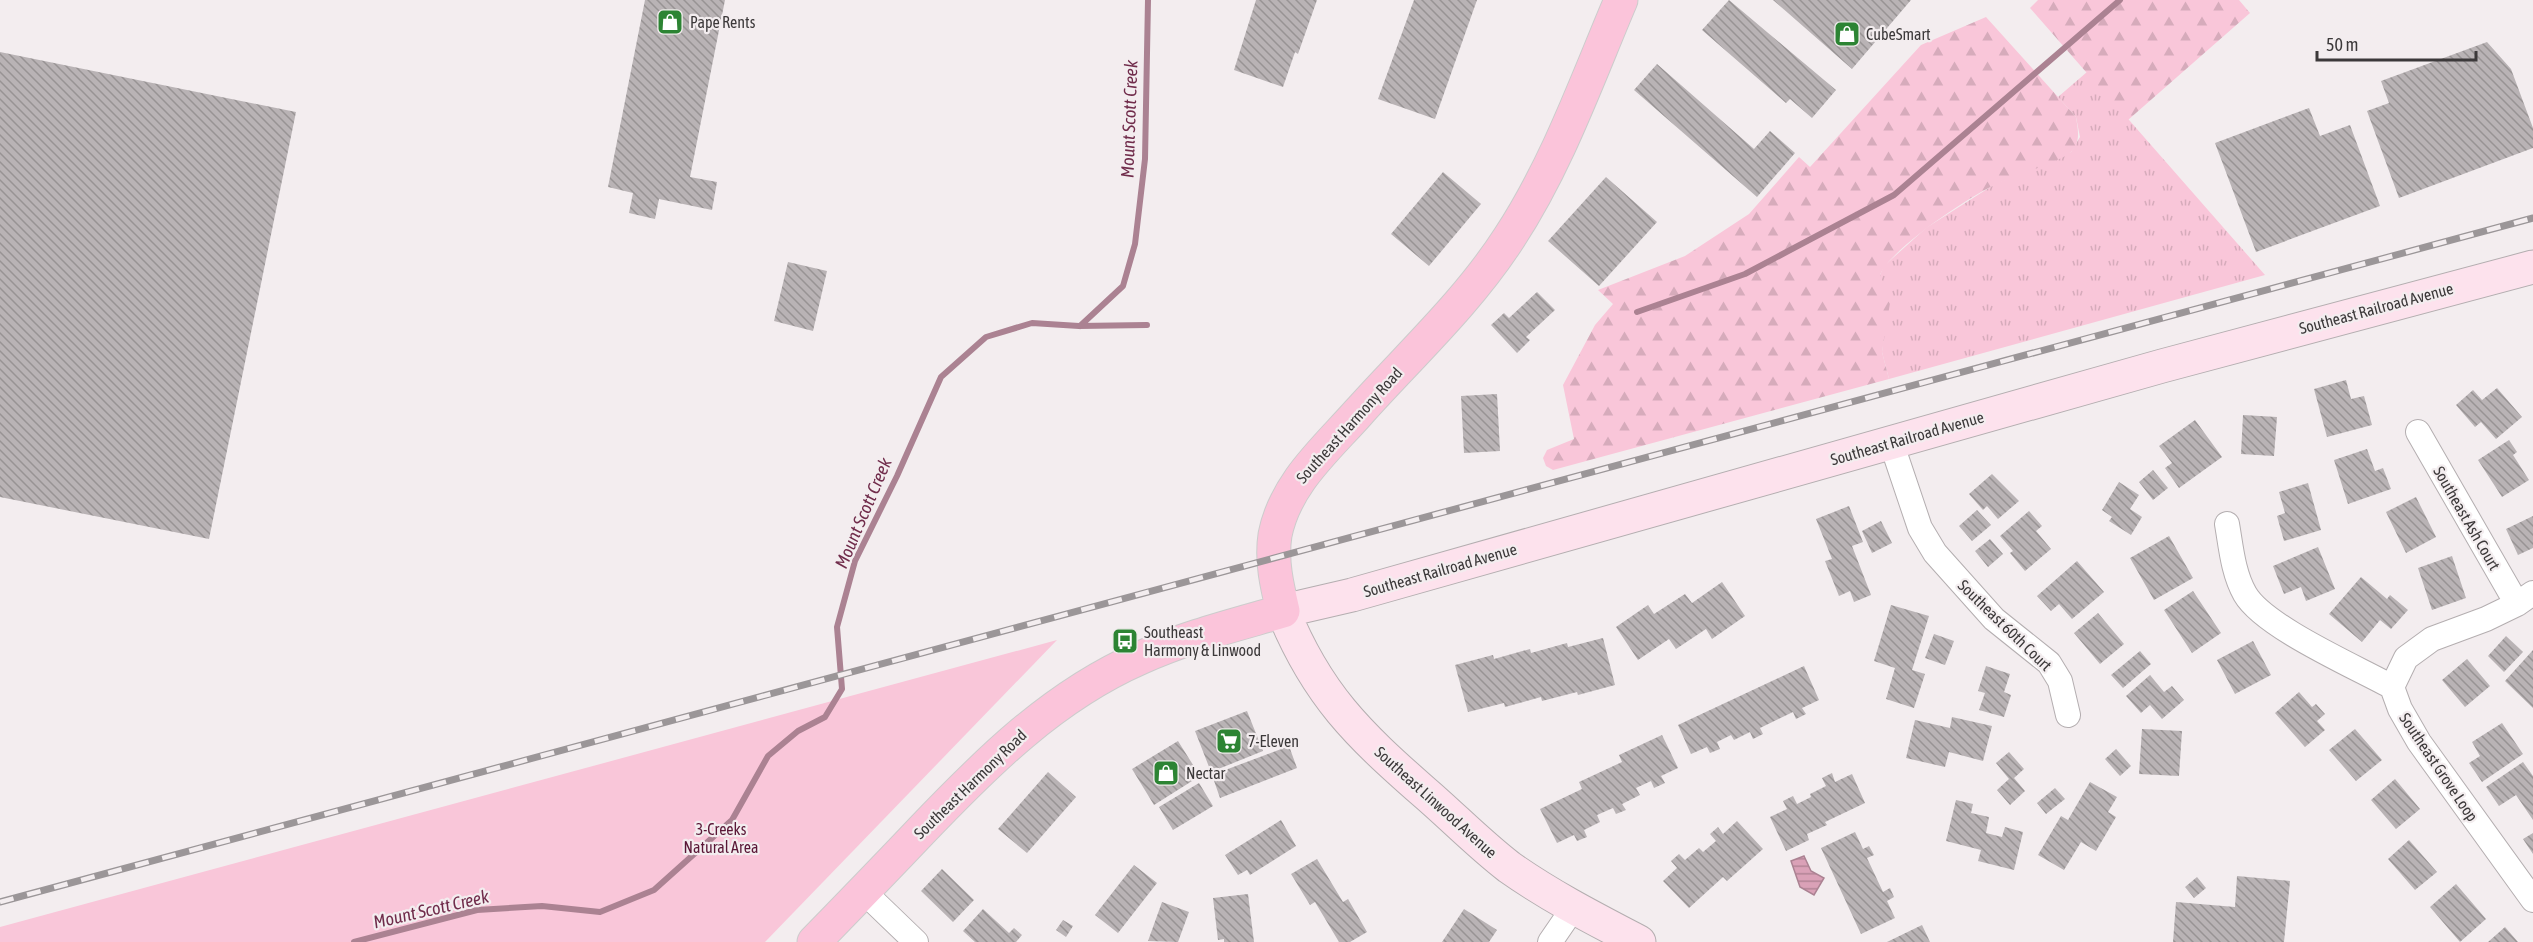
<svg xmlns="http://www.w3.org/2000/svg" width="2533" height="942" viewBox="0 0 2533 942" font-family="'Asap Condensed',sans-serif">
	<defs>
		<pattern id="grass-tufts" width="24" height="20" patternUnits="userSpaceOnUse" patternTransform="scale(1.5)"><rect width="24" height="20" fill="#f9c6d9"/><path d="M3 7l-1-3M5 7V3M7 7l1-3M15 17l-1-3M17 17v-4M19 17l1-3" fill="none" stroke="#d6abbb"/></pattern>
		<pattern id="forest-firs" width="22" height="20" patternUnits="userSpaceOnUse" patternTransform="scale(1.5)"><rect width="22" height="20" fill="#f9c6d9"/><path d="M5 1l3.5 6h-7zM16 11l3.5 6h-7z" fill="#d6abbb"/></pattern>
		<pattern id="water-rules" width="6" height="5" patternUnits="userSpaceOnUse" patternTransform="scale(1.5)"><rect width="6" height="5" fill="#daa1b7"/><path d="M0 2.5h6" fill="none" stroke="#b28496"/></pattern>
		<pattern id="building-back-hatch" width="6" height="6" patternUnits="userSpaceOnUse" patternTransform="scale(1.5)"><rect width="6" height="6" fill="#b9b3b5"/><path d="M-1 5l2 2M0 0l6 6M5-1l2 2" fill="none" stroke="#989394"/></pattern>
	</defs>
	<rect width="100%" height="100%" fill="#f3edef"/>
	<!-- grass -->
	<path fill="url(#grass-tufts)" d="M2087,72L2265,275L1889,379L1882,352L1884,334L1880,275L1884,266L1926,228L1995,184L2071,152L2080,137L2076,117L2058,97Z"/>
	<!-- forest -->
	<path fill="url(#forest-firs)" d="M2038,0H2239L2250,13L2128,120L2030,8Z
		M1986,17L2076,117C2078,130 2081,142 2071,152C2063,160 2013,177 1999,183C1972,194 1890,249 1880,275L1890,303L1882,352L1889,379L1553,470L1546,466L1543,458L1547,450L1574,439L1563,385L1595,325L1613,304L1598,290L1685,256L1749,214L1799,157L1810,167L1921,45Z"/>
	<!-- park -->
	<path fill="#f9c6d9" d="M1057,640L765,942H0V927Z"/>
	<!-- water -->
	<path fill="url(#water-rules)" stroke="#ab8292" stroke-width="1.5" d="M1804,856L1811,871L1824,878L1814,895L1800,887L1791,861Z"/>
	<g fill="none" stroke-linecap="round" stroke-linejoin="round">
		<!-- stream -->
		<path stroke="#ab8292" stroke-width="6" d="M1637,312L1745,274L1894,195L2120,0
			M1080,326L1123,286L1135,244L1145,159L1148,0
			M354,942L477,910L542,906L600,912L654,890L732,820L768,756L798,731L825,717L842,689L837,627L855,561L897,476L941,377L986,337L1032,323L1079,326L1147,325"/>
	</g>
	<!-- building -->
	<path fill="url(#building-back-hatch)" d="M645,0H725L690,177L717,182L712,210L659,199L655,219L629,213L633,193L608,187Z
		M1256,0H1317L1298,54L1295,52L1283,87L1234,70Z
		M1414,0H1477L1435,119L1378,99Z
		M1729,0L1836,90L1812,118L1790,99L1786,103L1702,30Z
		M1773,0H1911L1852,69Z
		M2487,42L2511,69L2533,128V148L2399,198L2367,111L2389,103L2381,81Z
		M0,52L296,112L209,539L0,497Z
		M1657,64L1754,149L1770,131L1795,153L1757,197L1634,90Z
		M2309,108L2320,136L2350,125L2380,206L2256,252L2215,143Z
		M1443,172L1481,204L1429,266L1391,234Z
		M1606,177L1657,222L1599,286L1548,241Z
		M788,262L827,271L813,331L774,321Z
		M1537,292L1555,310L1526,337L1530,340L1517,353L1491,325L1504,313L1509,318Z
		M2346,380L2351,399L2364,396L2372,425L2327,437L2314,389Z
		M2497,388L2522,417L2496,439L2481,422L2475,427L2456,405L2473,390L2482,400Z
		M1497,394L1500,451L1464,453L1461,396Z
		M2243,415L2277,417L2274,456L2241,454Z
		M2195,420L2222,457L2179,488L2165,468L2172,463L2159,446Z
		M2509,440L2517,452L2513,455L2529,480L2502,497L2478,460Z
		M2367,449L2375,471L2383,468L2391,489L2348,504L2334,460Z
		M2153,470L2168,488L2153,500L2139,482Z
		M1992,474L2019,501L1998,519L1987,506L1983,510L1969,494Z
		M2119,482L2139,495L2130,509L2142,517L2131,535L2109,521L2112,517L2102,510Z
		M2308,483L2321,530L2284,541L2277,516L2285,513L2279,492Z
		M2416,497L2436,537L2406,553L2386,512Z
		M1849,506L1863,542L1852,546L1871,595L1854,602L1850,591L1839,596L1825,561L1832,559L1816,519Z
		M1977,510L1991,525L1972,541L1959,526Z
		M2029,511L2042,526L2036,531L2051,549L2025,571L2010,553L2013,551L2000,536Z
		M2533,516V548L2518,555L2506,529Z
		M1881,521L1892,543L1872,553L1862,531Z
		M2169,536L2193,578L2154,600L2130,558Z
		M1990,539L2003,554L1988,567L1975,551Z
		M2318,547L2335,589L2306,601L2301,587L2284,594L2273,566Z
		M2452,556L2466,598L2432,610L2418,568Z
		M2077,561L2104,592L2072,619L2059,604L2051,611L2037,596Z
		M2361,577L2387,599L2390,595L2408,610L2391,629L2380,620L2362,642L2329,614Z
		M1722,582L1745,616L1712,639L1706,629L1676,649L1669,639L1638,660L1616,627L1648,605L1654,614L1685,594L1692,603Z
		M2193,591L2221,633L2192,653L2164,610Z
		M1891,605L1929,616L1912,670L1925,674L1914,708L1886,699L1895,668L1874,661Z
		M2098,613L2124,644L2100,664L2074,633Z
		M1934,634L1954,641L1945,665L1925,658Z
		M2506,636L2523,652L2504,672L2488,656Z
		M1603,638L1615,685L1578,695L1577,692L1542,701L1541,697L1505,707L1504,703L1468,712L1455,665L1493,655L1494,659L1530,649L1531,653L1567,643L1568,647Z
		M2253,641L2271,675L2235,694L2217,660Z
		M2533,650V708L2505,681Z
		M2140,651L2151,664L2123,688L2111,675Z
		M2467,659L2490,686L2465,707L2442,680Z
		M1804,666L1819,700L1802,708L1806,714L1796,719L1793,712L1760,728L1763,734L1753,739L1750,732L1734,740L1731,735L1717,742L1720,749L1710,753L1707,747L1691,754L1678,725Z
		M1986,666L2010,674L2004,692L2011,695L2004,717L1979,710L1985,693L1978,691Z
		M2150,675L2164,692L2172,686L2184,700L2162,719L2150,705L2141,713L2126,696Z
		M2299,692L2312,707L2316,704L2325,714L2317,721L2325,730L2305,747L2275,713Z
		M1247,711L1263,751L1211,772L1195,731Z
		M1952,717L1992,726L1983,761L1949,752L1945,767L1906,758L1915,720L1950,728Z
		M2502,723L2523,754L2482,782L2469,763L2480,756L2472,742Z
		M2142,729L2182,731L2179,776L2139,774Z
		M2355,729L2382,760L2356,781L2329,750Z
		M1662,735L1678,768L1661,776L1665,783L1654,788L1651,781L1636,788L1640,795L1622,804L1626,810L1616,814L1613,808L1597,815L1600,822L1584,830L1587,837L1577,841L1574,835L1557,843L1540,809L1582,789L1579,782L1622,762L1619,755Z
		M1178,741L1200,776L1154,805L1132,769Z
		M1289,746L1297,768L1220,798L1212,775Z
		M2116,749L2131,766L2120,776L2105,759Z
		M2009,752L2024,769L2014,778L2025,791L2010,805L1997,790L2009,779L1996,763Z
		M2523,762L2533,776V820L2516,795L2499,806L2486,787Z
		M1048,772L1076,797L1027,853L998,829Z
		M1832,773L1835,782L1852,774L1865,803L1825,822L1827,825L1807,834L1809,840L1786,851L1770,817L1787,809L1783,801L1793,796L1797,804L1811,797L1810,794L1826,786L1822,778Z
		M2395,779L2420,809L2396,829L2371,800Z
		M2090,782L2117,797L2108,812L2116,817L2096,851L2081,842L2064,870L2038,855L2061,816L2068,820Z
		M1199,783L1213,806L1173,830L1159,807Z
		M2055,788L2065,799L2046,814L2037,803Z
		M1956,800L1973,804L1971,813L1989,817L1986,833L2002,837L2005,827L2023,832L2014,870L1978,861L1981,850L1946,841Z
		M1281,820L1296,846L1250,875L1247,870L1238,875L1225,855Z
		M1737,821L1763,849L1727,881L1723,877L1689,908L1663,881L1677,868L1671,861L1679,854L1685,860L1699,848L1703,852L1716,841L1710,834L1718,827L1723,834Z
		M1855,832L1863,849L1869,846L1874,855L1867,858L1883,892L1890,888L1894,897L1887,901L1895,918L1861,934L1821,848Z
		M2533,833V854L2523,839Z
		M2409,840L2437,872L2415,890L2388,859Z
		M1317,859L1343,902L1348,899L1367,932L1350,942H1339L1315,902L1310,905L1291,874Z
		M1134,865L1157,883L1118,933L1095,915Z
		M942,869L974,900L953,922L921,891Z
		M2237,876L2290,881L2284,942H2173L2176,902L2235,907Z
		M2197,877L2206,888L2194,898L2185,887Z
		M2456,884L2486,919L2460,942L2430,907Z
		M1248,894L1254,942H1224V939L1218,940L1213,898Z
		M1162,902L1189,912L1178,942L1148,941Z
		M983,909L1009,933L1014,928L1022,935L1016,942H975L963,931Z
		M1464,909L1497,930L1489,942H1442Z
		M1063,920L1073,926L1066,937L1056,930Z
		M1922,925L1930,942H1887Z
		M2505,927L2518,942H2488Z"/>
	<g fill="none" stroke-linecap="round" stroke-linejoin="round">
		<!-- street casing -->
		<g stroke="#b4aeb0" stroke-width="26">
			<path id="street" d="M2418,432L2517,604
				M1891,442L1920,528L1935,553L1994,619L2049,663L2060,681L2068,715
				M2227,524C2231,547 2233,573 2245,594C2264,627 2356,667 2392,687
				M2533,593L2517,604L2486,619L2432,639L2406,658L2392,687L2400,709L2419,742L2533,900
				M863,891L916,942
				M1550,942L1574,907"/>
		</g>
		<!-- secondary casing -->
		<g stroke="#b4aeb0" stroke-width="35">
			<path id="secondary" d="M1639,942C1595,919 1550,896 1509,867C1479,844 1452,816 1424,792C1358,734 1317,695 1283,611L1352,595L2162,366L2533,267"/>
		</g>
		<!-- primary casing -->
		<g stroke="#ccc" stroke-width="35">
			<path id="primary" d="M814,942C850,905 886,868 921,831C986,763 1053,696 1140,658C1186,637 1235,625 1283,611C1277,586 1271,561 1275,535C1285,484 1325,450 1358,413C1409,356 1467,303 1509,238C1557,165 1587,80 1621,0"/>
		</g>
		<!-- street -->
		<use href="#street" stroke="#fff" stroke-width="24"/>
		<!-- secondary -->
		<use href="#secondary" stroke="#fde2ed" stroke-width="33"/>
		<!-- primary -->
		<use href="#primary" stroke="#fbc4da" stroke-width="33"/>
		<!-- rail casing -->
		<g stroke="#9b9698" stroke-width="7">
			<path id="rail" d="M0,902L2533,218"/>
		</g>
		<!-- rail -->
		<use href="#rail" stroke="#f3edef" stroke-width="4.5" stroke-dasharray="14" stroke-linecap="butt"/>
	</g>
	<!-- icons -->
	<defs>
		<g id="shop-square" transform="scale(1.35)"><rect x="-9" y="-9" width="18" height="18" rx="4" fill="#2c8433" stroke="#f3edef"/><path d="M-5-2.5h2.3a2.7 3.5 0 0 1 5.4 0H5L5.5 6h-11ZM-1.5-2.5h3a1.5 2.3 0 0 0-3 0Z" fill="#fff"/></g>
		<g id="bus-square" transform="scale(1.35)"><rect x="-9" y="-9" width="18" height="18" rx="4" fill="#2c8433" stroke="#f3edef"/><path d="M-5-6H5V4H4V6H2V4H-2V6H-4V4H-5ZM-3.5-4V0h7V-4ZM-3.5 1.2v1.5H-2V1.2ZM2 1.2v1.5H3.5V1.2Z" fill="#fff"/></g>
		<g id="supermarket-square" transform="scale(1.35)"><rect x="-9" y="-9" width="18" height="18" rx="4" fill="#2c8433" stroke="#f3edef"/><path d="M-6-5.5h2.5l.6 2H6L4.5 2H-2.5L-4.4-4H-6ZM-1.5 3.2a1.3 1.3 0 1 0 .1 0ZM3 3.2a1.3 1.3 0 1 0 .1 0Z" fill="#fff"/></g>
	</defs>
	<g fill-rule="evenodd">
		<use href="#shop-square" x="670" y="22"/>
		<use href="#shop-square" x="1847" y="34"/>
		<use href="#bus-square" x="1125" y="641"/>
		<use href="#supermarket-square" x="1229" y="741"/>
		<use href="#shop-square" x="1166" y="773"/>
	</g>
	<g text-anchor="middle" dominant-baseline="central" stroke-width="4.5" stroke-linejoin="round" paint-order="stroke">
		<!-- poi labels -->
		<g font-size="16" fill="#3c393a" stroke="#f3edef" text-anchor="start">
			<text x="690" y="22">Pape Rents</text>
			<text x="1866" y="34">CubeSmart</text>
			<text x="1144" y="632">Southeast<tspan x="1144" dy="18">Harmony &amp; Linwood</tspan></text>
			<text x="1248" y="741">7-Eleven</text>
			<text x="1186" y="773">Nectar</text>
		</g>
		<!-- street labels -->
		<g font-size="16" fill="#3c393a" stroke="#f3edef">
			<text transform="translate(2376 308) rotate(-15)">Southeast Railroad Avenue</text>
			<text transform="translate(1349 425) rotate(-48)">Southeast Harmony Road</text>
			<text transform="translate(1907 438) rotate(-16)">Southeast Railroad Avenue</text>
			<text transform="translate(2467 518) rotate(60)">Southeast Ash Court</text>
			<text transform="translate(1440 570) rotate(-16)">Southeast Railroad Avenue</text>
			<text transform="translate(2005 625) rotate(44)">Southeast 60th Court</text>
			<text transform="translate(2439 767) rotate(56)">Southeast Grove Loop</text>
			<text transform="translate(970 784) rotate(-44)">Southeast Harmony Road</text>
			<text transform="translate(1436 802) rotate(42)">Southeast Linwood Avenue</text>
		</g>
		<!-- park labels -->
		<g font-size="16" fill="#5a1737" stroke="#f3edef">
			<text x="721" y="829">3-Creeks<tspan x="721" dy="18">Natural Area</tspan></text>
		</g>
		<!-- water labels -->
		<g font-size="18" font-style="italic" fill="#702c4b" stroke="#f3edef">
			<text transform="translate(1129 119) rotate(-88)">Mount Scott Creek</text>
			<text transform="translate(863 513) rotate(-67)">Mount Scott Creek</text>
			<text transform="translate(431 909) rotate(-13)">Mount Scott Creek</text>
		</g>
	</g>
	<!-- scale -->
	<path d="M2317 51v9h159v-9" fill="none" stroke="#3c393a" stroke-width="3"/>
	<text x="2326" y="51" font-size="18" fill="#3c393a" stroke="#f3edef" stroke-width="4.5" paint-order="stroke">50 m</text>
</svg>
